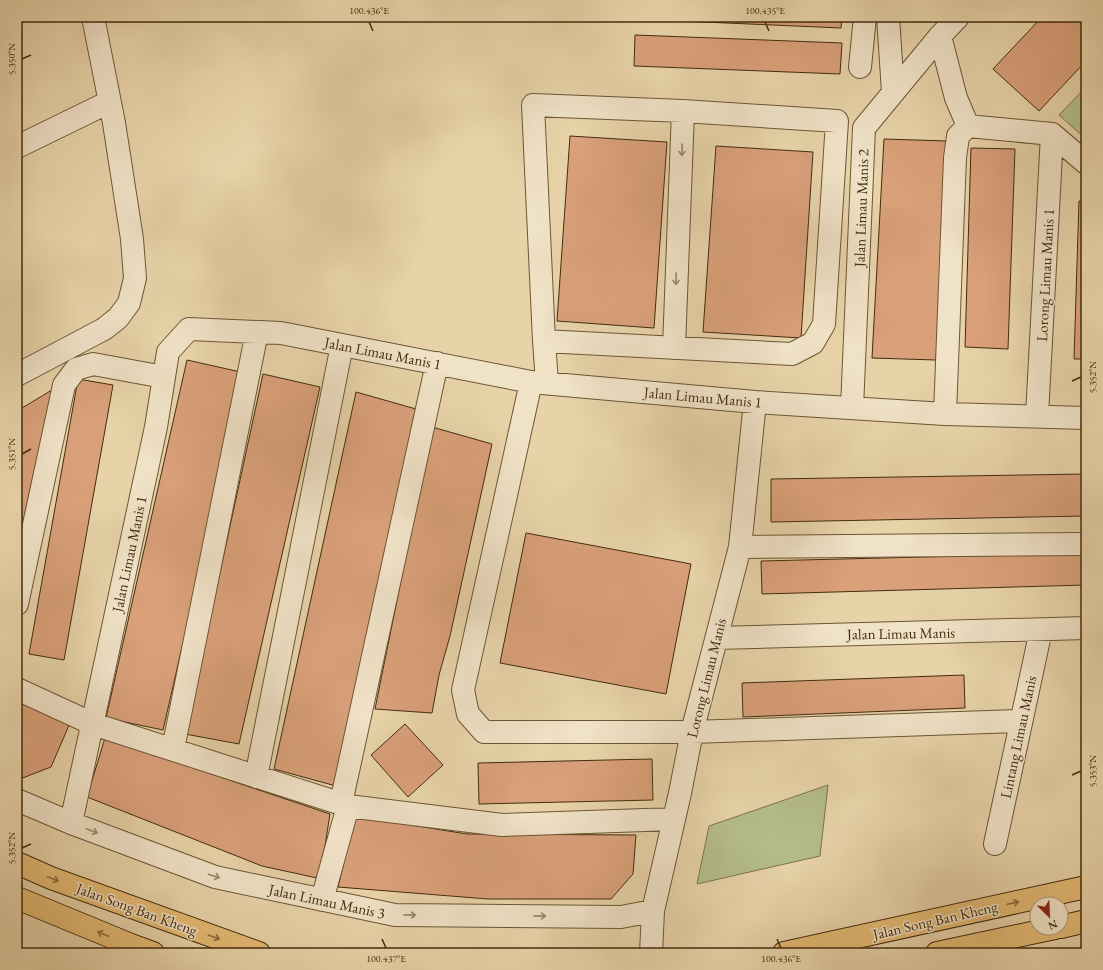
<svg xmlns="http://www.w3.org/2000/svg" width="1103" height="970" viewBox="0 0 1103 970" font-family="'EB Garamond',serif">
	<rect width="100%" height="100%" fill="#e8d3a9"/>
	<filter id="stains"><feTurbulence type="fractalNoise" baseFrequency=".005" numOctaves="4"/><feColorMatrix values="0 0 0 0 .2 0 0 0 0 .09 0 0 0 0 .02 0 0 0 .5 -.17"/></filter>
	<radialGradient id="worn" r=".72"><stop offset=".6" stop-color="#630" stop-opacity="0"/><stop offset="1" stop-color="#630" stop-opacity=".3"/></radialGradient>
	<!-- green -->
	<path fill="#b4bd8a" stroke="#7b744c" d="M1086,87V139L1059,115Z
		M828,785L820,856L697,884L709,826Z"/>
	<!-- building -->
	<path fill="#d9a07a" stroke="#422c0d" d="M635,17H842L841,28L635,19Z
		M1042,17H1086V61L1039,111L993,69Z
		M635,35L842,43L840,74L634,66Z
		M570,136L667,142L654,328L557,321Z
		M884,139L947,141L936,360L872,358Z
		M716,146L813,152L801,338L703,332Z
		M971,148L1015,149L1008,349L965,347Z
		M1079,201H1086V359H1074Z
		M187,360L245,373L163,730L106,718Z
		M263,374L320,387L239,744L185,734Z
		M78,379L113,385L64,660L29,654Z
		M52,390L17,549V411Z
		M356,392L416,409L336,786L274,769Z
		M432,427L492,444L450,636L439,675L432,713L375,709Z
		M1086,474V516L771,522V479Z
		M526,533L691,564L666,694L500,663Z
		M1086,553V585L762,594L761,561Z
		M964,675L965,708L743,717L742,683Z
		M17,701L70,723L51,767L20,779L17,778Z
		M405,724L443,765L408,797L371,755Z
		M105,738L330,814L325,846L317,878L262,866L87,797Z
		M652,759L653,800L479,804L478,763Z
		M355,816L467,834L636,835L633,874L611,899H488L338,887Z"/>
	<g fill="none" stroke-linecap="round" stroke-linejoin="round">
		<!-- minor casing -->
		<g stroke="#6c5634" stroke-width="24">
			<path id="minor" d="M888,17L893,92
				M940,36L956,98L968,126L1052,134L1086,163
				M860,67L865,17
				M533,105L683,111L837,121L824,324L813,343L792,354L544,341Z
				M17,147L109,102
				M544,341L547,383
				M674,348L683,111
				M17,375L104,329L118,318L129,303L135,278L132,239L114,123L93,17
				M531,382L463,690L468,714L484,732H692L1021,721
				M852,408L864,128L940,36L958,17
				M945,414L955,158L958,136L968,126
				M1037,416L1052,134
				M740,547L1086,544
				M17,604L64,385L76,369L93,364L164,377
				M717,638L1086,628
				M17,689L93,724L348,806L502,825L674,819
				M173,749L257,332
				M256,777L342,345
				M17,800L71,823L215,877L395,915L621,917L653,911
				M341,803L437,363
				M71,823L156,427L168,352L189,329L281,333L531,382L755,402L945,414L1086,418
				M995,844L1041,630
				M322,900L348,806
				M651,953L653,911L680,793L692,732L740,547L755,402"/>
		</g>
		<!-- major casing -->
		<g stroke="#422c0d" stroke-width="24">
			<path id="major" d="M17,863L51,878L259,953
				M17,898L131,945L153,953
				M1061,927L1086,921
				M784,953L1086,887
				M937,953L1055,928"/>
		</g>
		<!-- minor -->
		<use href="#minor" stroke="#f0e2c7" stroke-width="22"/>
		<!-- major -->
		<use href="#major" stroke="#e4ba74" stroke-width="22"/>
	</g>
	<!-- one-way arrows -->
	<defs><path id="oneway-shaft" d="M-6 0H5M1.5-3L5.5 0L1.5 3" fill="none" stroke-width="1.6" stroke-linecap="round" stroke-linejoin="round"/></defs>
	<g stroke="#99876a">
		<use href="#oneway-shaft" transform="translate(682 150) rotate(92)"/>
		<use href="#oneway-shaft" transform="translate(676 279) rotate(92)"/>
		<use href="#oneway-shaft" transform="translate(92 831) rotate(21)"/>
		<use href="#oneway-shaft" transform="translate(214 876) rotate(17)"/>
		<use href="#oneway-shaft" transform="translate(410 915) rotate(1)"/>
		<use href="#oneway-shaft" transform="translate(540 916) rotate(1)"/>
	</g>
	<g stroke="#8b6c3b">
		<use href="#oneway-shaft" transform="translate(53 879) rotate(21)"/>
		<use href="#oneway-shaft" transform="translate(1013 903) rotate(-13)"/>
		<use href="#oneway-shaft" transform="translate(103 934) rotate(-157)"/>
		<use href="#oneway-shaft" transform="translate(214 937) rotate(20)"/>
	</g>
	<!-- ticks -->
	<path fill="none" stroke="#422c0d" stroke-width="1.5" d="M369,22L373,31M765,22L769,31M22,59L31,55M1072,381L1081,377M22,454L31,449M1072,775L1081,771M22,848L31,844M382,939L386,948M777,939L781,948"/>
	<g text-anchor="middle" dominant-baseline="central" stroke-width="3" stroke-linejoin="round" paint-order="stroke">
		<!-- street labels -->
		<g font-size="15" fill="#422c0d" stroke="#f0e2c7">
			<text transform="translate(861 208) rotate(-88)">Jalan Limau Manis 2</text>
			<text transform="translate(1045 275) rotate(-87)">Lorong Limau Manis 1</text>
			<text transform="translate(383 353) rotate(11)">Jalan Limau Manis 1</text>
			<text transform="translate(703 397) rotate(5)">Jalan Limau Manis 1</text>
			<text transform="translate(129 554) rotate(-78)">Jalan Limau Manis 1</text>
			<text transform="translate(901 633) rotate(-1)">Jalan Limau Manis</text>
			<text transform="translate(706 678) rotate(-76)">Lorong Limau Manis</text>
			<text transform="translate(1018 737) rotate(-78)">Lintang Limau Manis</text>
			<text transform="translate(327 901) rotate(12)">Jalan Limau Manis 3</text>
			<text transform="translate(137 909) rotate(20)">Jalan Song Ban Kheng</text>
			<text transform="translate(935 920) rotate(-13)">Jalan Song Ban Kheng</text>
		</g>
	</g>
	<!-- margin -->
	<rect width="1103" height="970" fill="none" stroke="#e8d3a9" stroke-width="44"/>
	<!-- north arrow -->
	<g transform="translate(1049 916) rotate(156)"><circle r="19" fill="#f0e2c7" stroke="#aa997d"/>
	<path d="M0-3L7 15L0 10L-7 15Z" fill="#8f2418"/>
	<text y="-6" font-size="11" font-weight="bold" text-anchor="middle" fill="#422c0d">N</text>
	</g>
	<rect x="22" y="22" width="1059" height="926" fill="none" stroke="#422c0d" stroke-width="1.5"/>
	<g font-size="10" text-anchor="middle" fill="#422c0d">
		<text x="369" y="14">100.436°E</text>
		<text x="765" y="14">100.435°E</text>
		<text transform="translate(11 59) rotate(-90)" y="4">5.350°N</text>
		<text transform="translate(1092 377) rotate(-90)" y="4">5.352°N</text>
		<text transform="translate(11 454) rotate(-90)" y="4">5.351°N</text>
		<text transform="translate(1092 771) rotate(-90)" y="4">5.353°N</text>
		<text transform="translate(11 848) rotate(-90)" y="4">5.352°N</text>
		<text x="386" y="962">100.437°E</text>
		<text x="781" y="962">100.436°E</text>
	</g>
	<rect width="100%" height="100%" filter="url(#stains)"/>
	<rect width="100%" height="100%" fill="url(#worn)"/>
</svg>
